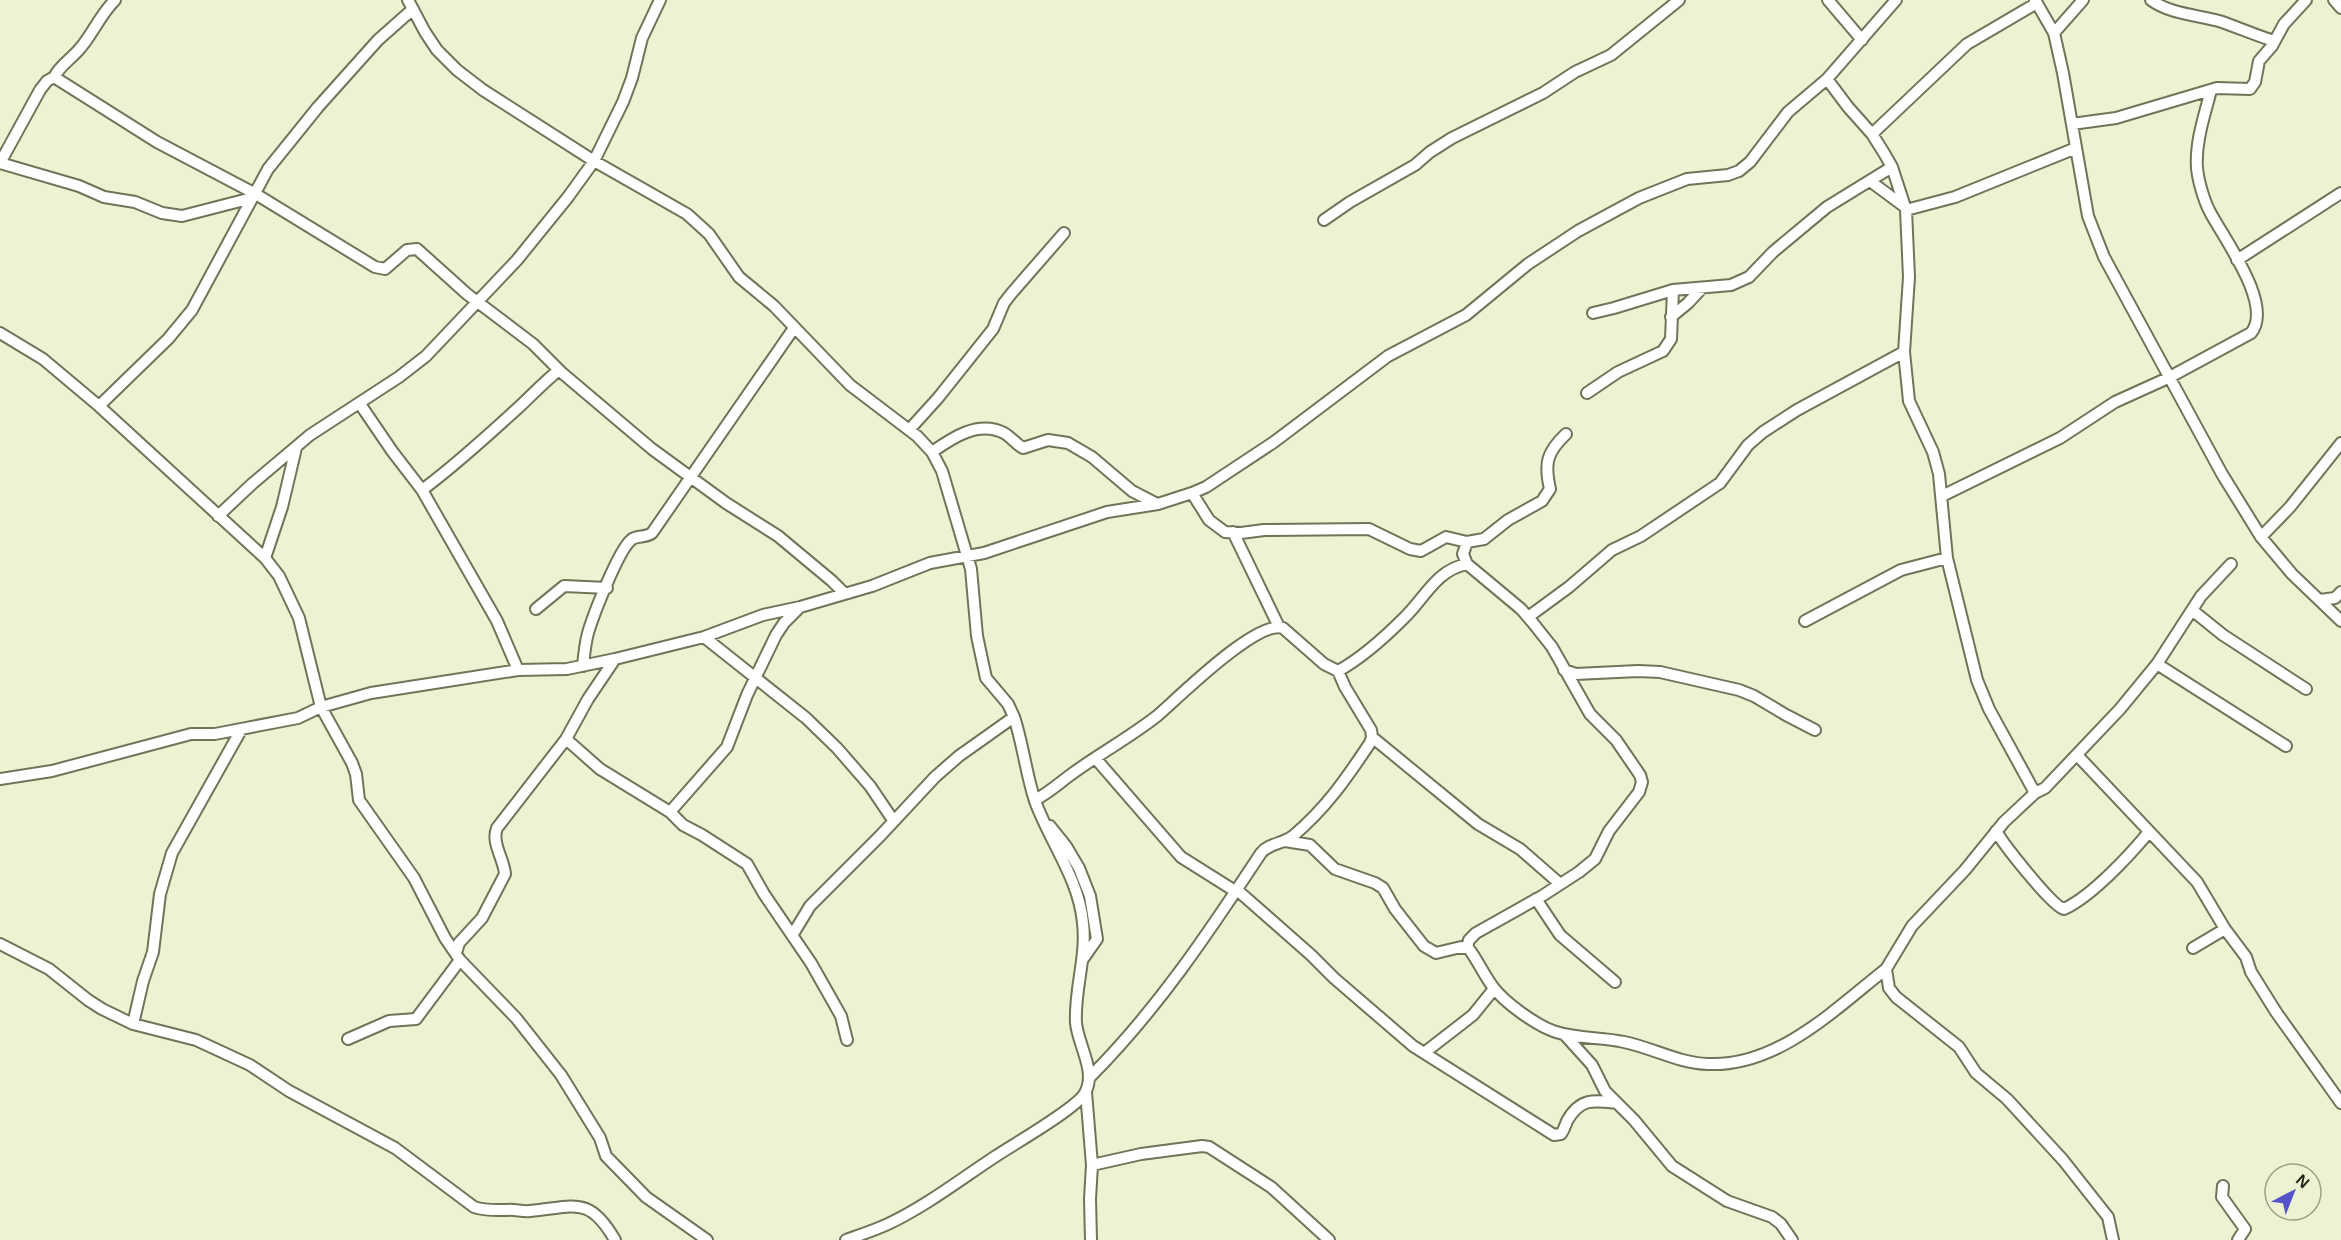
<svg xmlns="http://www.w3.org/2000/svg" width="2341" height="1240" viewBox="0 0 2341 1240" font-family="Arial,sans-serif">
	<rect width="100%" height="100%" fill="#edf2d3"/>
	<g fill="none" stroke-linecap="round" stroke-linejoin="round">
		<!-- minor casing -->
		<g stroke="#707458" stroke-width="14">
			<path id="minor" d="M408,0L425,32L437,50L457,70L483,90L594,161L687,214L709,234L739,277L774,306L850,385L917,436L932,452L942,471L971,569L977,636L986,678L1008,704L1014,717C1023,744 1026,774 1035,801C1050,842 1079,879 1083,923C1087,957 1074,990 1076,1023C1078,1045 1097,1072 1085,1093C1077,1108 1014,1144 996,1156C961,1179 926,1206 888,1224C875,1230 860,1235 846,1240
				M1828,0L1862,40
				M2035,0L2054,33L2063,73L2088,216L2104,257L2222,474L2261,537L2292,574L2341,621
				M2151,0C2170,14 2197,15 2219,21C2237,27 2255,35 2274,41
				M2334,0L2341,8
				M2054,33L2083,0
				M54,77C61,64 73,58 82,46C94,31 101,14 115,0
				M1827,79L1848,107L1872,134L1884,153L1892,167L1906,210L1909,277L1904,352L1909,401L1933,452L1939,474L1947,558L1977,680L1989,709L2035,793
				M2072,124L2116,118L2217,88L2250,89L2255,82L2259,61L2272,46L2284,24L2306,0
				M1872,134L1967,44L2037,3
				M0,163L40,90L47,81L54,77L157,142L254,193L375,267L385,269L407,250L417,249L467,294L533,344L561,372L652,449L726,503L778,536L832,581L845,594
				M0,163L79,186L104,197L135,202L162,213L182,216L252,198
				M1870,181L1905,207
				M1906,210L1955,197L2076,148
				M1324,220L1350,202L1415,165L1430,152L1452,138L1543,93L1575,72L1611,55L1679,0
				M2237,260L2341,193
				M1593,313L1614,308L1673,290L1731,285L1749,277L1773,252L1827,207L1892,167
				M1671,317L1688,303L1702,288
				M0,333L43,359L99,406L265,558L279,576L299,618L321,707L352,763L356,774L359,800L414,878L445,938L460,960L516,1018L561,1075L600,1138L606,1156L646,1197L707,1240
				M1587,393L1618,372L1663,351L1671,339L1673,290
				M360,404L392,451L422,490L497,621L518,670
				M99,406L168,339L192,310L268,169L318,107L378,40L413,9
				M909,430L938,398L993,329L1004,303L1011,294L1064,233
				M932,452C952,438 978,420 1004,433C1011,437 1016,444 1023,448L1048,440L1068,443L1092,457L1132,491L1157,504
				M422,490C456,465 487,436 518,408C532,395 544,382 559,370
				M1192,493L1209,520L1225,532L1241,533L1264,530L1369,529L1410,549L1421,551L1446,537L1467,542L1484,539L1508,520L1542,501L1550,489C1544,463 1547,452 1566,434
				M1942,496L2060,438L2115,402L2168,378L2251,333C2274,305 2224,239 2210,212C2204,201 2198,180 2197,168C2195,142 2205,114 2211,90
				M218,516L252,484L310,435L399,377L426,356L517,260L568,197L594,161L623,102L632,78L642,38L660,0
				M1233,532L1279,627
				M2261,537L2290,507L2341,443
				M265,558L282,507L296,448
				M2320,600L2335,598L2341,592
				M536,609L564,586L607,588
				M2192,610L2223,635L2306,689
				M1528,617L1569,587L1612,550L1641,536L1720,483L1748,445L1763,432L1797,410L1904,352
				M1805,621L1901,570L1947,558
				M704,637L806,718L837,748L870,786L893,820
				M2157,664L2286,746
				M583,666C584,655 585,644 588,633C593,616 618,551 631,540C636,535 646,538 652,533L794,328
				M1564,670L1576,674L1638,671L1660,672L1739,690L1754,696L1786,715L1815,730
				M1372,737L1478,824L1520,849L1559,883
				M566,739L600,769L670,812L683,825L702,835L747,864L764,894L811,963L841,1016L847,1040
				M2077,755L2197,882L2225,929L2246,957L2251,972L2276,1012L2341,1103
				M1096,759L1181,857L1235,891
				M0,779L52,771L191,734H215L298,718L321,707L371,693L518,670L567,669L615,659L704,637L763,615L800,607L872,586L930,563L984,553L1107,512L1158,504L1192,493L1206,487L1274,442L1388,356L1466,315L1528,264L1578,231L1639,198L1687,179L1728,175L1739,171L1750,162L1788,112L1827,79L1896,0
				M1035,800C1048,793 1057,785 1069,776C1097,755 1129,738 1157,716C1178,698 1257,619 1283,628L1324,664L1338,671C1362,658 1385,637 1404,618C1425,598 1436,570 1467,564
				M670,812L727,747L747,695L776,635L784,623L800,607
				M1050,826L1066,846L1079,868L1090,896L1097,939L1083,959
				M1996,831C2004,845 2052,906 2064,909C2092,896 2129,856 2149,832
				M1285,841L1310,845L1335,869L1375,883L1383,888L1395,909L1424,946L1436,953L1461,947L1469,949C1478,961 1484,975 1493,987C1505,1003 1537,1026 1556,1032C1578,1039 1602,1037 1624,1042C1653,1048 1678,1063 1708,1064C1778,1067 1835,1009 1886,969
				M1236,889L1311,955L1334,978L1413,1046L1554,1135L1561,1134C1564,1130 1565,1126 1567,1121C1580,1098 1593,1100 1617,1103
				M1536,899L1560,935L1615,982
				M793,934L810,906L880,836L935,777L959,756L1014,717
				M0,944L49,969L88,1000L102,1009L133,1024L196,1040L250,1065L289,1091L395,1148L474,1207C485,1211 495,1210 507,1210C515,1209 522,1212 530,1211C575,1207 589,1195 615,1240
				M1467,947L1469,940L1476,933L1542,896L1579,872L1595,859L1609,831L1639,792L1642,782L1640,775L1616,740L1590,714L1552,647L1533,623L1521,609L1467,564L1463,554L1467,542
				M2193,948L2225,929
				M456,953L459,943L482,918L505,874C504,859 491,843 497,828L566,739L588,699L615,659
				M133,1024L143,981L153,952L160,894L172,853L241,730
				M1564,1034L1592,1065L1605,1091L1634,1120L1672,1166L1727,1201L1772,1217L1781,1224L1792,1240
				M348,1039L389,1021L416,1019L460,960
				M1424,1053L1473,1015L1494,989
				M1090,1077C1157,1010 1209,932 1261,853C1269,843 1283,844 1293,836C1326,808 1346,779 1370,743L1372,737L1371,730L1345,687L1338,671
				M1086,1092L1092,1165L1090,1199L1091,1240
				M1092,1165L1141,1154L1202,1146L1209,1147L1271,1187L1329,1240
				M2223,1186L2222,1197L2245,1229L2238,1240
				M2113,1240L2108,1217L2063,1160L2007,1099L1976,1073L1959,1047L1896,997L1889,988L1886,969L1912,926L1965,870L2004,822L2035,793L2045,788L2120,709L2157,664L2201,596L2231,564"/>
		</g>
		<!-- minor -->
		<use href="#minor" stroke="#fff" stroke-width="10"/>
	</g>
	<!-- north arrow -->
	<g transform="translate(2293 1192) rotate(42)"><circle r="28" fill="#edf2d3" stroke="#9ca088" stroke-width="1.5"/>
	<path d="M0-4.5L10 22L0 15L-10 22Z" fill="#5553ca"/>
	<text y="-9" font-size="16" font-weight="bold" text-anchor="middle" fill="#222418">N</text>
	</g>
</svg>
